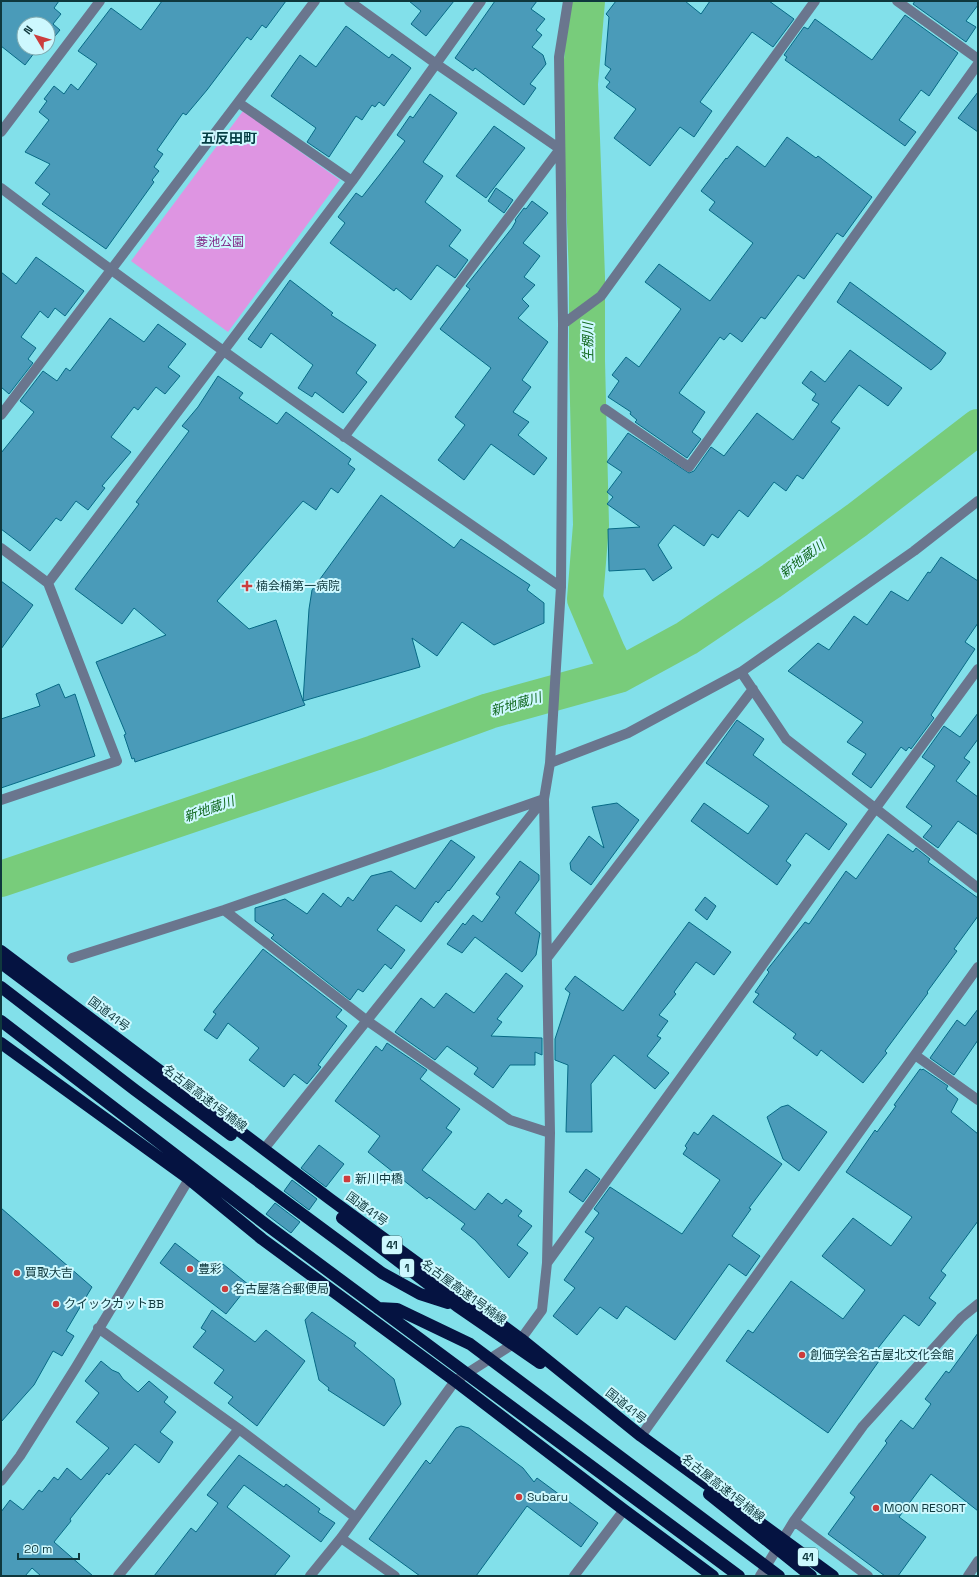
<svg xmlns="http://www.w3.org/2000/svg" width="979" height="1577" viewBox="0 0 979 1577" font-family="'Space Grotesk','Noto Sans JP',sans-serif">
	<rect width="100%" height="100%" fill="#82e0ea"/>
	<!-- green -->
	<path fill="#de95e2" d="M243,111L340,180L228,332L131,261Z"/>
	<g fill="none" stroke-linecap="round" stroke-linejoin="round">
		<!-- river -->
		<path stroke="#78cc7b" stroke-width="36" d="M587,1L580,84L587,277V361L591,525L585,599L607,651L619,675
			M1,879L374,753L489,711L619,675L687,638L770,582L857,520L978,427"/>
	</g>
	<!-- building -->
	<path fill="#4a9bb9" stroke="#076a86" d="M1,1H59L54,8L61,14L53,24L60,30L50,42L48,41V24H24V48H38L25,65L1,46Z
		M162,1H286L266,28L262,25L251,40L247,37L207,90L186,115L183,113L157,150L163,154L154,167L159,171L152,180L154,182L106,249L42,204L50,194L35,183L50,164L25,152L49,120L39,112L47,101L44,99L54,86L64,94L71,84L78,90L97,64L78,51L111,8L141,30Z
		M409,1H454L426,36L411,24L421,11Z
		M495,1H537L531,9L545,19L536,30L542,35L532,47L543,55L546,64L530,84L536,88L524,105L475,68L473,71L455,58Z
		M616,1H685L701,14L710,1H769L794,19L773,47L752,32L700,102L712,111L694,137L680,127L650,166L614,138L636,109L606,87L610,82L605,78L611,69L605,65L609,17L606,14Z
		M915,1H978V5L966,21L976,27L966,42L913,4Z
		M905,15L958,53L929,96L921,90L899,120L916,132L905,146L785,60L787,57L784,55L804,27L808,29L815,19L872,60Z
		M346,26L389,58L392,54L411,68L384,106L379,102L375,107L372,105L362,120L356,116L329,157L307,142L316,128L271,96L300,55L316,67Z
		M978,92V132L958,118Z
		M430,94L457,113L423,162L443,176L425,202L461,230L449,246L468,260L455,278L437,265L411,300L396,288L394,291L330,243L345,223L338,217L356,193L362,197L380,174L405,141L397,135L410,116L413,118Z
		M494,126L525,148L486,198L456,176Z
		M787,137L816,158L818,156L872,197L843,237L837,233L804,279L798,275L765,319L761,317L742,342L730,333L724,340L720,337L679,393L705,412L692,432L701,439L687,458L635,422L637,420L630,414L631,412L608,397L619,381L612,375L626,357L639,367L681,309L645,282L659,264L710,301L753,243L709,210L715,202L701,191L726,158L727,159L737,146L765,167Z
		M496,188L513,200L504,213L488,201Z
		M532,201L548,213L523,243L540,256L524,277L535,285L522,299L529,306L518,318L548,342L522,380L531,387L513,412L529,422L518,435L547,458L534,475L491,444L464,480L438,460L465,425L455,417L491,368L440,329L470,289L466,286L512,228L516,221L515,220L524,208L526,209Z
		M36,257L84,291L65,316L55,308L48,318L40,311L21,337L36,348L28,359L33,363L9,394L1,387V272L16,284Z
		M290,280L333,313L331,315L376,345L356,373L367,382L343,413L315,392L312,397L298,388L313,365L271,333L261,348L248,339Z
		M850,282L946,353L940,362L931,370L837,302Z
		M110,318L144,342L158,324L186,344L168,367L180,376L165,394L156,387L138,410L134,407L111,437L131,452L102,486L105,488L88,510L76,501L61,521L56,518L30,551L1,529V453L34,412L20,401L43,371L57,381L66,368L70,371Z
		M850,350L902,388L888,406L859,385L831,422L840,428L803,479L797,475L786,491L774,482L748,517L739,510L718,538L712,534L704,546L674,525L658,545L672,568L653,581L645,569L609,571L608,529L640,527L607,504L613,497L607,492L622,472L607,462L628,433L689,473L694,471L711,447L724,456L757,413L793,440L819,404L812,400L816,394L802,383L811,371L825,382Z
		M218,376L243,393L239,398L277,424L286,412L351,459L348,464L355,469L338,493L331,488L316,510L303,501L217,601L249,629L276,620L303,701L309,609L312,590L381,495L454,548L461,539L530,585L527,590L544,603V623L494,645L462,622L437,656L412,638L420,667L303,701L305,705L135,762L134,758L132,759L124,735L126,734L96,662L166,635L134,608L122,624L75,589L139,504L136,502L189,431L182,426L198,407Z
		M941,557L978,581V623L965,642L975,649L931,715L934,718L911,749L909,747L906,751L901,747L871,788L852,774L866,754L847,742L863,722L788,671L818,643L829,650L854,616L867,625L891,591L908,601L928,572L930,573Z
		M1,581L33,605L1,649Z
		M59,684L65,698L75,694L95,756L1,788V719L40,706L36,694Z
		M978,713V739L964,758L970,762L956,781L978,797V835L958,821L938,848L923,837L932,826L906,807L935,766L922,757L944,726L960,737Z
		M737,720L764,739L753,755L847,824L829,850L806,833L786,861L791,865L777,885L691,821L704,803L748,834L769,806L706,763Z
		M617,803L639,820L591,885L571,870L570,863L589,836L604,848L592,807Z
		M888,834L913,852L916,848L930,859L928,862L978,898V916L954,949L957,951L927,992L928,993L885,1051L887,1053L863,1083L821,1050L817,1056L793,1038L796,1034L753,1002L759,994L755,992L769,972L767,970L805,922L809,924L846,871L856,879Z
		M451,840L475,857L449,891L448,890L438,903L436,901L421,922L396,905L377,930L405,950L391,969L385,964L363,992L358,989L350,1000L271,938L274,935L255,921V908L285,899L307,914L323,893L341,907L348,897L353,901L371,876L391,871L415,889Z
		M520,861L539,875V880L515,913L540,933L536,955L522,972L475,937L462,953L447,944L463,923L465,925L473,915L482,922L500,897L496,894Z
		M705,897L716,906L707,920L695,910Z
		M689,922L731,952L714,975L696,962L674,992L676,994L659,1015L668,1021L657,1036L661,1038L647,1056L669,1073L655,1089L614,1055L591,1084L592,1132H566L568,1065L555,1060V1039L570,993L565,989L575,976L623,1011Z
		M263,949L342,1010L336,1017L347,1026L318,1065L321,1067L307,1084L294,1074L284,1087L249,1060L259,1048L228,1023L217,1039L204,1030L216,1014L213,1012Z
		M506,973L523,986L497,1019L502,1022L491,1036L542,1038V1055L535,1052V1065H510L493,1088L474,1074L478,1068L447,1046L435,1060L395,1032L421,998L434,1008L446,993L474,1013Z
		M978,1009V1040L954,1075L930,1058L957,1020L965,1026Z
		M387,1043L427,1070L420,1079L460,1109L446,1128L452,1132L422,1170L475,1210L488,1193L502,1204L506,1199L522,1211L518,1216L532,1226L517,1245L528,1253L509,1278L475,1240L461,1229L465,1224L429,1197L427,1199L368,1152L380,1136L335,1101L376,1046L382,1051Z
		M920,1069L922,1070L923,1069L948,1086L946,1089L958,1099L951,1112L978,1134V1221L941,1271L946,1275L929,1298L936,1303L919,1326L904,1315L875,1352L873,1357L879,1361L828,1433L726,1361L748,1330L753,1333L791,1281L843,1319L865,1290L822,1256L853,1218L891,1246L912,1217L846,1172L875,1130L877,1132L896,1106L894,1105Z
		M788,1105L827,1132L799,1171L783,1159L767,1117L781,1107Z
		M713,1115L782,1164L749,1208L751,1209L732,1236L760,1256L746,1276L729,1264L675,1340L626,1306L617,1319L600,1307L577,1335L553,1316L575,1288L564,1280L594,1238L585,1232L599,1213L594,1209L610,1187L682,1234L720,1180L683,1154L687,1148L685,1146L694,1132L698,1135Z
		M319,1145L344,1164L326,1187L301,1168Z
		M586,1169L600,1179L583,1202L569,1192Z
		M292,1180L317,1199L309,1210L284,1191Z
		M275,1203L300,1222L291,1233L266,1214Z
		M1,1208L92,1287L66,1331L74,1336L62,1356L53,1351L34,1385L1,1422Z
		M175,1243L215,1274L223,1264L249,1285L226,1314L160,1263Z
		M212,1310L255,1342L266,1330L305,1361L257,1426L228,1403L233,1397L214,1383L224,1370L193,1347L206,1331L201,1328Z
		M312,1312L356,1343L354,1346L394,1379L401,1404L384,1426L328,1390L329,1388L319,1380L305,1320Z
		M978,1333V1511L931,1474L899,1517L926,1537L898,1576H885L828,1534L855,1497L850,1493L887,1443L885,1441L901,1420L913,1429L931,1404L925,1399L946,1371L949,1373Z
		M101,1361L112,1370L119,1373L123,1379L138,1392L149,1381L168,1397L164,1402L176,1412L160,1432L173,1442L159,1463L135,1444L109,1475L107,1473L70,1519L71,1521L54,1542L93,1576H41L32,1568L25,1576H1V1512L10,1500L23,1510L39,1490L42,1492L54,1477L58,1480L67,1468L81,1480L109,1448L76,1422L99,1393L85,1381Z
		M461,1426L469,1428L523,1468L534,1482L537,1478L598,1523L581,1547L527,1506L476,1576H420L369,1539L426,1460L430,1464L456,1428Z
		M239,1455L284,1487L286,1484L320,1509L318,1512L335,1523L321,1542L244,1485L227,1507L290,1556L274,1576H154L191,1528L196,1532L218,1503L207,1495Z"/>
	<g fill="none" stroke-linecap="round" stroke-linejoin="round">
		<!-- minor -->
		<path stroke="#6a768e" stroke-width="10" d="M897,1L978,59
			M239,103L352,181
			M1,132L100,1
			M1,188C184,326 373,457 561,587
			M563,324L601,296L815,1
			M605,409L689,467L978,64
			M1,415L315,1
			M344,437L560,149L435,63L349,1
			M1,548L48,583L117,761L1,800
			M48,583L352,181L481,1
			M741,672L786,739L978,888
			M550,763L628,733L741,672L914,551L978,501
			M224,910L366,1020L510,1120L550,1133
			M72,958L224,910L544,799L264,1149
			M547,958L753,689
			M915,1055L978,1100
			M547,1263L875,809L978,669
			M98,1328L239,1429L355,1517
			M641,1436L978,967
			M1,1481L20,1456L76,1367L189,1179
			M794,1521L868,1576
			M341,1538L395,1576
			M118,1576L239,1429
			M310,1576L341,1538L455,1381L521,1339L542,1310L547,1263L550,1133L544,799L550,763L561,587L563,324L559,57L568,1
			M574,1576L624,1510
			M760,1576L794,1521L863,1426L961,1318L978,1304
			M968,1576L978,1561"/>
		<!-- highway -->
		<path stroke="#051341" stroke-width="12" d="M1,951L330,1199L521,1339L641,1436L833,1576
			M1,963L231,1135
			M1,987L135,1090L382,1273L420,1294L448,1303
			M1,1021L268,1226L739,1576
			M1,1043L189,1179L262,1239L455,1381L624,1510L713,1576
			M342,1218L457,1306L540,1363
			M378,1308L397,1309L470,1344L779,1576
			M709,1494L811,1576"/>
	</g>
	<!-- markers -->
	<g fill="#cc3d3d" stroke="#cdf8fe" stroke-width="1.5">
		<path d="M245 580h4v4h4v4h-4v4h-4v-4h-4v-4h4z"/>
		<rect x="343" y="1175" width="8" height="8" rx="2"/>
		<circle cx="190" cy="1269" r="4"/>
		<circle cx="17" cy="1273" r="4"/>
		<circle cx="225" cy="1289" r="4"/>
		<circle cx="56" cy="1304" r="4"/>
		<circle cx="802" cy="1355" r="4"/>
		<circle cx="519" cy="1497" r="4"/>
		<circle cx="876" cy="1508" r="4"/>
	</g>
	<g text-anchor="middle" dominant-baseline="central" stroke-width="4" stroke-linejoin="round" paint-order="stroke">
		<!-- shield labels -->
		<g fill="#cdf8fe" stroke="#487277" stroke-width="1">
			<rect x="382" y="1236" width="20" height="18" rx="3"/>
			<rect x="400" y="1259" width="14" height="18" rx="3"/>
			<rect x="798" y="1548" width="20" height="18" rx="3"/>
		</g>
		<g font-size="11" font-weight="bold" fill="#0f383d">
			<text x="392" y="1245">41</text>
			<text x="407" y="1268">1</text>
			<text x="808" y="1557">41</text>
		</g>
		<!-- park labels -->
		<g font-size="12" fill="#802686" stroke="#cdf8fe">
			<text x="220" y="242">菱池公園</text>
		</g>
		<!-- poi labels -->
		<g font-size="12" fill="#0f383d" stroke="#cdf8fe" text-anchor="start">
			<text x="256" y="586">楠会楠第一病院</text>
			<text x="355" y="1179">新川中橋</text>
			<text x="198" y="1269">豊彩</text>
			<text x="25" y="1273">買取大吉</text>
			<text x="233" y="1289">名古屋落合郵便局</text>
			<text x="64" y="1304">クイックカットBB</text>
			<text x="810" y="1355">創価学会名古屋北文化会館</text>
			<text x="527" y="1497">Subaru</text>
			<text x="884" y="1508">MOON RESORT</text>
		</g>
		<!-- street labels -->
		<g font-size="12" fill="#0f383d" stroke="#cdf8fe">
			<text transform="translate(109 1014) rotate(37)">国道41号</text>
			<text transform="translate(205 1098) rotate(37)">名古屋高速1号楠線</text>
			<text transform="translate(367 1209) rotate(36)">国道41号</text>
			<text transform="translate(464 1292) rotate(36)">名古屋高速1号楠線</text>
			<text transform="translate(626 1406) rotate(39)">国道41号</text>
			<text transform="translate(723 1488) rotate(38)">名古屋高速1号楠線</text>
		</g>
		<!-- water labels -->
		<g font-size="13" font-style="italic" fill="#126a20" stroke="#cdf8fe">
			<text transform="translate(588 342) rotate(-91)">生棚川</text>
			<text transform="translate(802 559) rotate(-37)">新地蔵川</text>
			<text transform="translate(516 704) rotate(-16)">新地蔵川</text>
			<text transform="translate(209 809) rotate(-19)">新地蔵川</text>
		</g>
		<!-- quarter labels -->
		<g font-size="14" font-weight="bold" fill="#043d42" stroke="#cdf8fe">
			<text x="229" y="138">五反田町</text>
		</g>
	</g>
	<!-- border -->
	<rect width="979" height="1577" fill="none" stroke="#0f383d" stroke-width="4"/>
	<!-- north arrow -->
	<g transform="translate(36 36) rotate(308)"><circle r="19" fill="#cdf8fe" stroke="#81abb1"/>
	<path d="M0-3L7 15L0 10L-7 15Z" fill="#cc3d3d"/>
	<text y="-6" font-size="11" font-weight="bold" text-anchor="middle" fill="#0f383d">N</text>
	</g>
	<!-- scale -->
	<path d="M18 1553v6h61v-6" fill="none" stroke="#0f383d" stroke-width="2"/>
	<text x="24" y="1553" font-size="12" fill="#0f383d" stroke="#cdf8fe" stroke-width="3" paint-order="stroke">20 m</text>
</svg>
